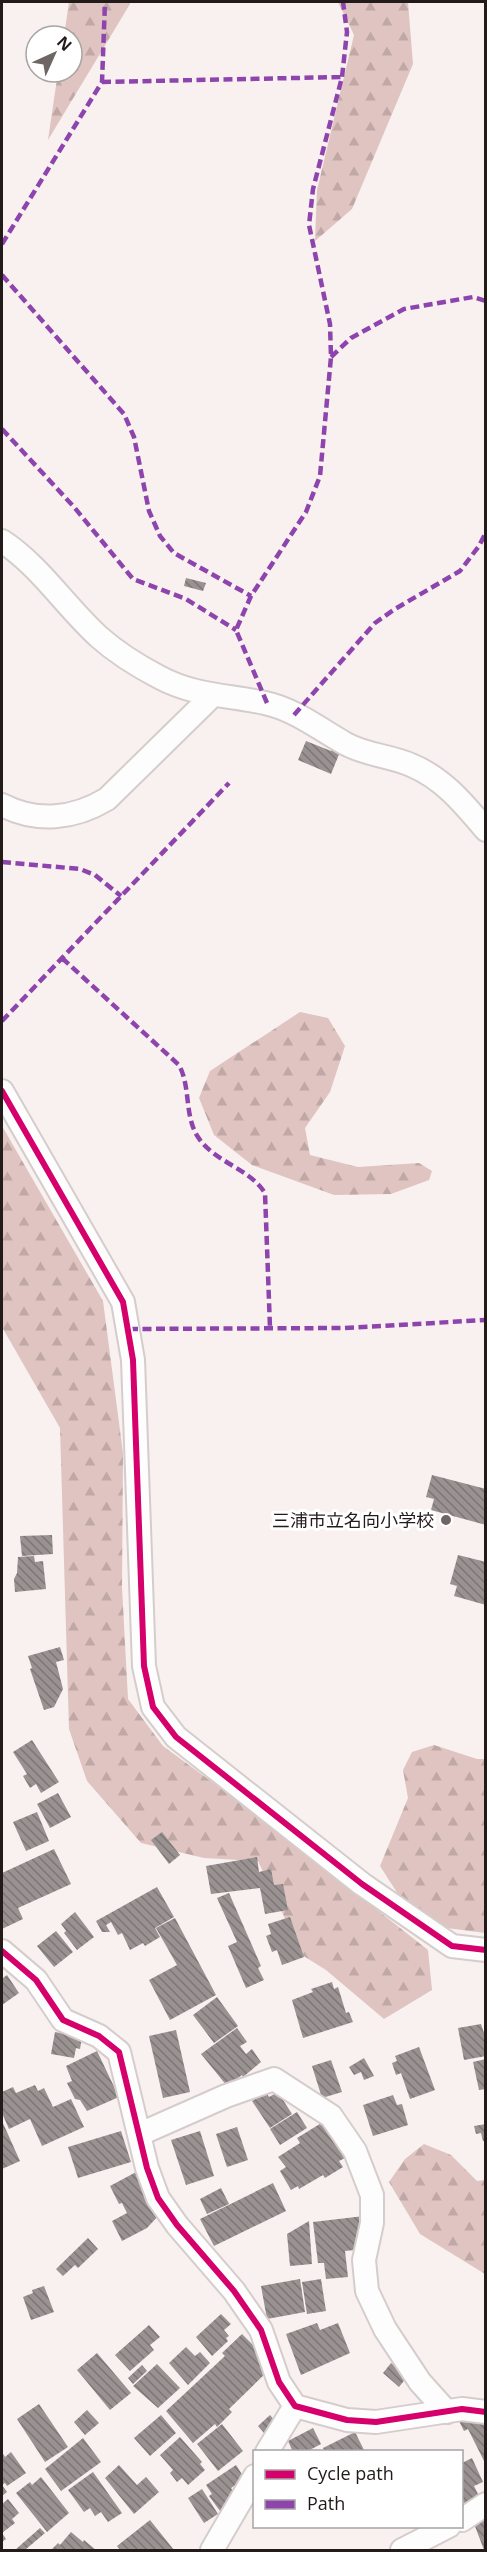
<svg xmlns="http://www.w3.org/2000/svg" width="487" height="2552" viewBox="0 0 487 2552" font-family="'Open Sans','Noto Sans JP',sans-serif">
	<defs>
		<pattern id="forest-firs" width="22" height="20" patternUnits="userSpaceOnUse" patternTransform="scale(1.5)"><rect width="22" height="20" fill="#dfc4c1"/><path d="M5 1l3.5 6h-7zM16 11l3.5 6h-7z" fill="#bfa8a5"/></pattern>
		<pattern id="building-back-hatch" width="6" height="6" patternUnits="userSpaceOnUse" patternTransform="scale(1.5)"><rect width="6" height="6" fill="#999291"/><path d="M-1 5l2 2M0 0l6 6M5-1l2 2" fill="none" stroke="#7c7676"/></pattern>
	</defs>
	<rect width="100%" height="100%" fill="#f8f1f0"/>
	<!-- forest -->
	<path fill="url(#forest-firs)" d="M69,2H130V4L48,140L58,72H72V36H64Z
		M338,2H408L413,64L352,209L315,241L317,190L354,35Z
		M300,1012L328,1018L345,1046L330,1092L305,1128L310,1155L358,1167L419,1163L432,1171L429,1180L391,1194L334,1195L252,1165L214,1135L199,1098L210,1071Z
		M2,1126L103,1301L123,1453L122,1587L128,1699L163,1746L253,1812L428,1950L432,1990L384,2019L326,1970L302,1955L258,1861L204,1858L141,1843L87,1781L69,1729L60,1428L2,1327Z
		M434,1745L477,1759H485V1933L447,1928L398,1894L380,1866L408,1798L403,1770L412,1752Z
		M424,2144L451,2155L477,2181L485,2180V2274L420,2234L389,2182L405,2159Z"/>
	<!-- building -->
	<path fill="url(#building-back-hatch)" d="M186,578L206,583L203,591L184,586Z
		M306,741L331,751L332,748L340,752L331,774L298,760Z
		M432,1475L486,1489V1525L431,1510L434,1499L426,1497Z
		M52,1535L53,1554L22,1556L20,1536Z
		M458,1555L486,1562V1605L454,1596L457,1586L450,1584Z
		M34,1556L35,1562L43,1561L46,1589L15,1592L14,1579L17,1573L18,1557Z
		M60,1647L64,1660L56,1662L63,1689L54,1707L44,1710L30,1669L32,1668L28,1656Z
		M32,1740L59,1782L41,1793L36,1784L30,1788L23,1776L27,1774L13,1752Z
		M58,1793L71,1817L50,1828L37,1804Z
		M37,1812L49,1841L26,1851L13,1822Z
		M162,1832L180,1855L169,1864L151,1840Z
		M54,1849L71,1884L18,1908L23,1919L2,1929V1873Z
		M257,1857L259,1872L271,1869L274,1885L283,1884L288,1910L265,1914L260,1888L211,1894L206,1866Z
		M157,1887L174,1917L155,1928L160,1937L145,1946L143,1943L130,1950L122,1933L118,1935L111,1922L106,1925L110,1932H102L96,1921Z
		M229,1893L261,1966L258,1968L264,1980L246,1988L228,1946L237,1942L217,1898Z
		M75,1912L94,1937L77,1950L64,1933L66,1931L61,1924Z
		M290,1917L304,1957L282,1965L277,1950L272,1952L266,1936L271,1934L268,1924Z
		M175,1918L216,1995L170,2020L149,1980L177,1965L156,1928Z
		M56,1931L73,1952L54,1967L37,1946Z
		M2,1975L3,1978L7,1975L19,1993L2,2005Z
		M332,1982L334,1989L338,1987L346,2013L349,2012L353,2022L303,2038L292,2000L313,1992L311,1989Z
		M217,1997L238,2026L214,2043L193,2015Z
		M481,2024L486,2039V2056L464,2060L458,2028Z
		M237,2028L247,2042L240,2046L246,2054L252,2049L261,2062L243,2077L242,2075L227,2086L201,2054Z
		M176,2030L190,2092L163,2098L149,2036Z
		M55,2032L82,2037L80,2049L76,2048L74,2058L51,2054Z
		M419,2047L435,2090L410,2099L401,2073L396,2075L392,2063L397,2061L395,2056Z
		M97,2051L119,2097L87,2111L80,2100L75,2099L67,2083L72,2081L66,2066Z
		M364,2058L374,2076L364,2080L361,2072L354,2075L349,2067Z
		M486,2059V2089L479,2090L473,2062Z
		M331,2060L342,2092L322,2098L312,2066Z
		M35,2085L38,2091L44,2088L53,2107L71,2099L84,2127L42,2146L30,2119L9,2129L2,2113V2092L13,2087L16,2093Z
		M266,2092L269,2097L278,2092L292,2114L270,2128L252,2101Z
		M393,2095L397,2105L402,2104L408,2125L373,2136L363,2105Z
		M297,2112L307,2128L280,2145L270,2129Z
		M2,2121L20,2161L2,2169Z
		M323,2122L345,2158L339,2161L343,2167L325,2178L323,2175L299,2189L298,2186L291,2190L280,2171L286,2167L278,2157L300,2143L297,2138Z
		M486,2124V2141H483L481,2133L476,2134L474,2126Z
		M237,2127L248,2160L227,2167L216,2134Z
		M121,2131L131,2162L78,2178L68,2147Z
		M200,2131L214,2176L186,2185L171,2140Z
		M138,2171L160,2214L147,2228L122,2241L112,2221L127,2213L122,2203L119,2204L110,2186Z
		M273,2183L286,2211L214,2246L200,2219Z
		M221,2188L229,2204L207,2214L200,2199Z
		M364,2216V2249L345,2251L348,2277L326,2279L324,2263H318L313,2222Z
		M309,2221L312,2264L290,2266L287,2234Z
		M88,2238L98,2249L78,2268L75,2265L63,2276L56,2269Z
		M300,2279L305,2312L267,2319L261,2286Z
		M321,2279L326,2311L307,2314L302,2282Z
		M44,2286L54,2312L31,2320L23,2297L33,2293L32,2290Z
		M221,2314L231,2324L224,2330L229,2336L226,2338L228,2341L212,2356L196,2337Z
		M317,2323L320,2330L338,2323L350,2353L301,2375L286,2334Z
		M149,2325L160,2337L150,2345L154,2350L130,2371L115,2355Z
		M242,2334L265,2357L271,2368L229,2409L232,2412L217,2427L215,2424L193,2443L166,2411L225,2356L222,2353Z
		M186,2347L195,2356L200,2352L210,2363L188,2385L169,2363Z
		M97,2353L131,2393L110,2410L77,2370Z
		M391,2363L407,2377L399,2387L383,2373Z
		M157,2364L180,2388L158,2408L133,2386Z
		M142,2365L147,2371L133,2384L128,2378Z
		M39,2404L68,2447L45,2462L17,2419Z
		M87,2410L99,2423L85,2435L74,2422Z
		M161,2415L176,2433L150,2456L134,2438Z
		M270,2415L276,2422L264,2433L258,2426Z
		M458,2419L486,2420V2465L468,2429L464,2431Z
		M222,2424L243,2451L218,2471L197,2444Z
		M313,2428L321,2444L306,2452H293L288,2441Z
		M355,2432L365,2452H325L323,2448Z
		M180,2437L202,2462L200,2464L205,2470L188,2485L182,2478L177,2482L170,2473L173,2470L160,2455Z
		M83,2438L101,2462L61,2491L45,2469Z
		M2,2452L5,2457L11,2452L26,2473L7,2486L5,2483L2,2485L7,2492L2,2496Z
		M472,2458L483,2482L474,2486L480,2498L465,2505L462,2497V2463Z
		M119,2465L137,2485L146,2477L159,2492L134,2514L105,2478Z
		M236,2465L245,2479L231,2488L236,2495L232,2503L220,2511L209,2496L212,2494L206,2485Z
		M93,2472L122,2513L108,2522L101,2512L95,2516L90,2508L84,2512L68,2490Z
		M41,2477L69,2513L47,2532L16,2493L30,2482L32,2485Z
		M202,2489L218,2514L204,2523L188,2498Z
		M8,2499L19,2513L12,2519L15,2523L2,2533L6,2539L2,2542V2504Z
		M486,2515V2550H484L473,2521Z
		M150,2520L174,2550H120L117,2546Z
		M40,2528L45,2533L25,2550H15Z
		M71,2532L83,2542L84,2540L96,2550H51L58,2543L60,2545Z"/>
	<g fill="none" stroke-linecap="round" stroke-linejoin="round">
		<!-- street casing -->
		<g stroke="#d5cdcc" stroke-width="26">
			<path id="street" d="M2,541C40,566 65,606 99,637C117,653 138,666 159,677C194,696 229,695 265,703C294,709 321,730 346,744C366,755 391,756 411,765C443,778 464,804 486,830
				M2,805C37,823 74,819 107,799L212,696
				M2,1091L123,1302L133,1360L144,1666L153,1707L176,1737L362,1884L452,1946L486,1950
				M2,1951L36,1980L63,2020L99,2036L119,2052L147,2168L158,2198L177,2225L234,2291L261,2330L279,2382L295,2406L347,2420L376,2422L462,2409L486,2412
				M140,2134L226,2096L274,2079L331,2116L355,2151L372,2195V2223L364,2260L367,2291L385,2329L420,2382L447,2412
				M267,2452L295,2406
				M462,2520L486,2504
				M212,2550L255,2476
				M402,2550L449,2526"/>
		</g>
		<!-- street -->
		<use href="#street" stroke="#fefdfd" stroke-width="22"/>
		<!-- quiet -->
		<path stroke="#8e44ad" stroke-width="4.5" stroke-dasharray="9 4.5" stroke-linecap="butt" d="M102,82L342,77
			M2,244L102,82L105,2
			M2,275L124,414L134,437L149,511L160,536L174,553L251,596
			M331,357L351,338L404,309L473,297L486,301
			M2,429L74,507L133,579L186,599L236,630
			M267,703L236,630L251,596L306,512L320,476L331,357L330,324L309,225L313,189L342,77L347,32L343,2
			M294,715L375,623L395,609L460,571L479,546L486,532
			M2,862L80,869L95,875L121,896
			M62,958L179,1065C191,1087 184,1116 198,1137C214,1162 249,1168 265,1193L270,1328
			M2,1021L229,783
			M129,1329L344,1328L486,1320"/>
		<!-- cycleway casing -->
		<g stroke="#fff" stroke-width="10">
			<path id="cycleway" d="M2,1091L123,1302L133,1360L144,1666L153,1707L176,1737L362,1884L452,1946L486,1950
				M2,1951L36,1980L63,2020L99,2036L119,2052L147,2168L158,2198L177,2225L234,2291L261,2330L279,2382L295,2406L347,2420L376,2422L462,2409L486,2412"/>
		</g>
		<!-- cycleway -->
		<use href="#cycleway" stroke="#d6006c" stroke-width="6"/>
	</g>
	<!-- markers -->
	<circle fill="#6e6665" stroke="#fff" stroke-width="2" cx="446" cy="1520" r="6"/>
	<g text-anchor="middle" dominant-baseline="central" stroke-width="6" stroke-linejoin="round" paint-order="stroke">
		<!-- poi labels -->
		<g font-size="18" fill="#231b1a" stroke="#fff" text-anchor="end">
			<text x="434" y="1520">三浦市立名向小学校</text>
		</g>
	</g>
	<!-- border -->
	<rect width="487" height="2552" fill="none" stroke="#231b1a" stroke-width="6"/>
	<!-- legend -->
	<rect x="253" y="2450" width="210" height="78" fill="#ffffff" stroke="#a7a4a3" stroke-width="1.5"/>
	<rect x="265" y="2470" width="30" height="9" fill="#d6006c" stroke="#a7a4a3" stroke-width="1.5"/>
	<text x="307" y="2480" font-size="18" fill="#231b1a">Cycle path</text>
	<rect x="265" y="2500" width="30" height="9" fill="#8e44ad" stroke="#a7a4a3" stroke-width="1.5"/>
	<text x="307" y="2510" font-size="18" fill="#231b1a">Path</text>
	<!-- north arrow -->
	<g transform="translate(54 54) rotate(45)"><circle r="28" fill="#ffffff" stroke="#a7a4a3" stroke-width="1.5"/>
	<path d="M0-4.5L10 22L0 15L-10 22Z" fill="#6e6665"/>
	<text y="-9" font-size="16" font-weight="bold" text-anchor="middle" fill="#231b1a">N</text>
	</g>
</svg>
